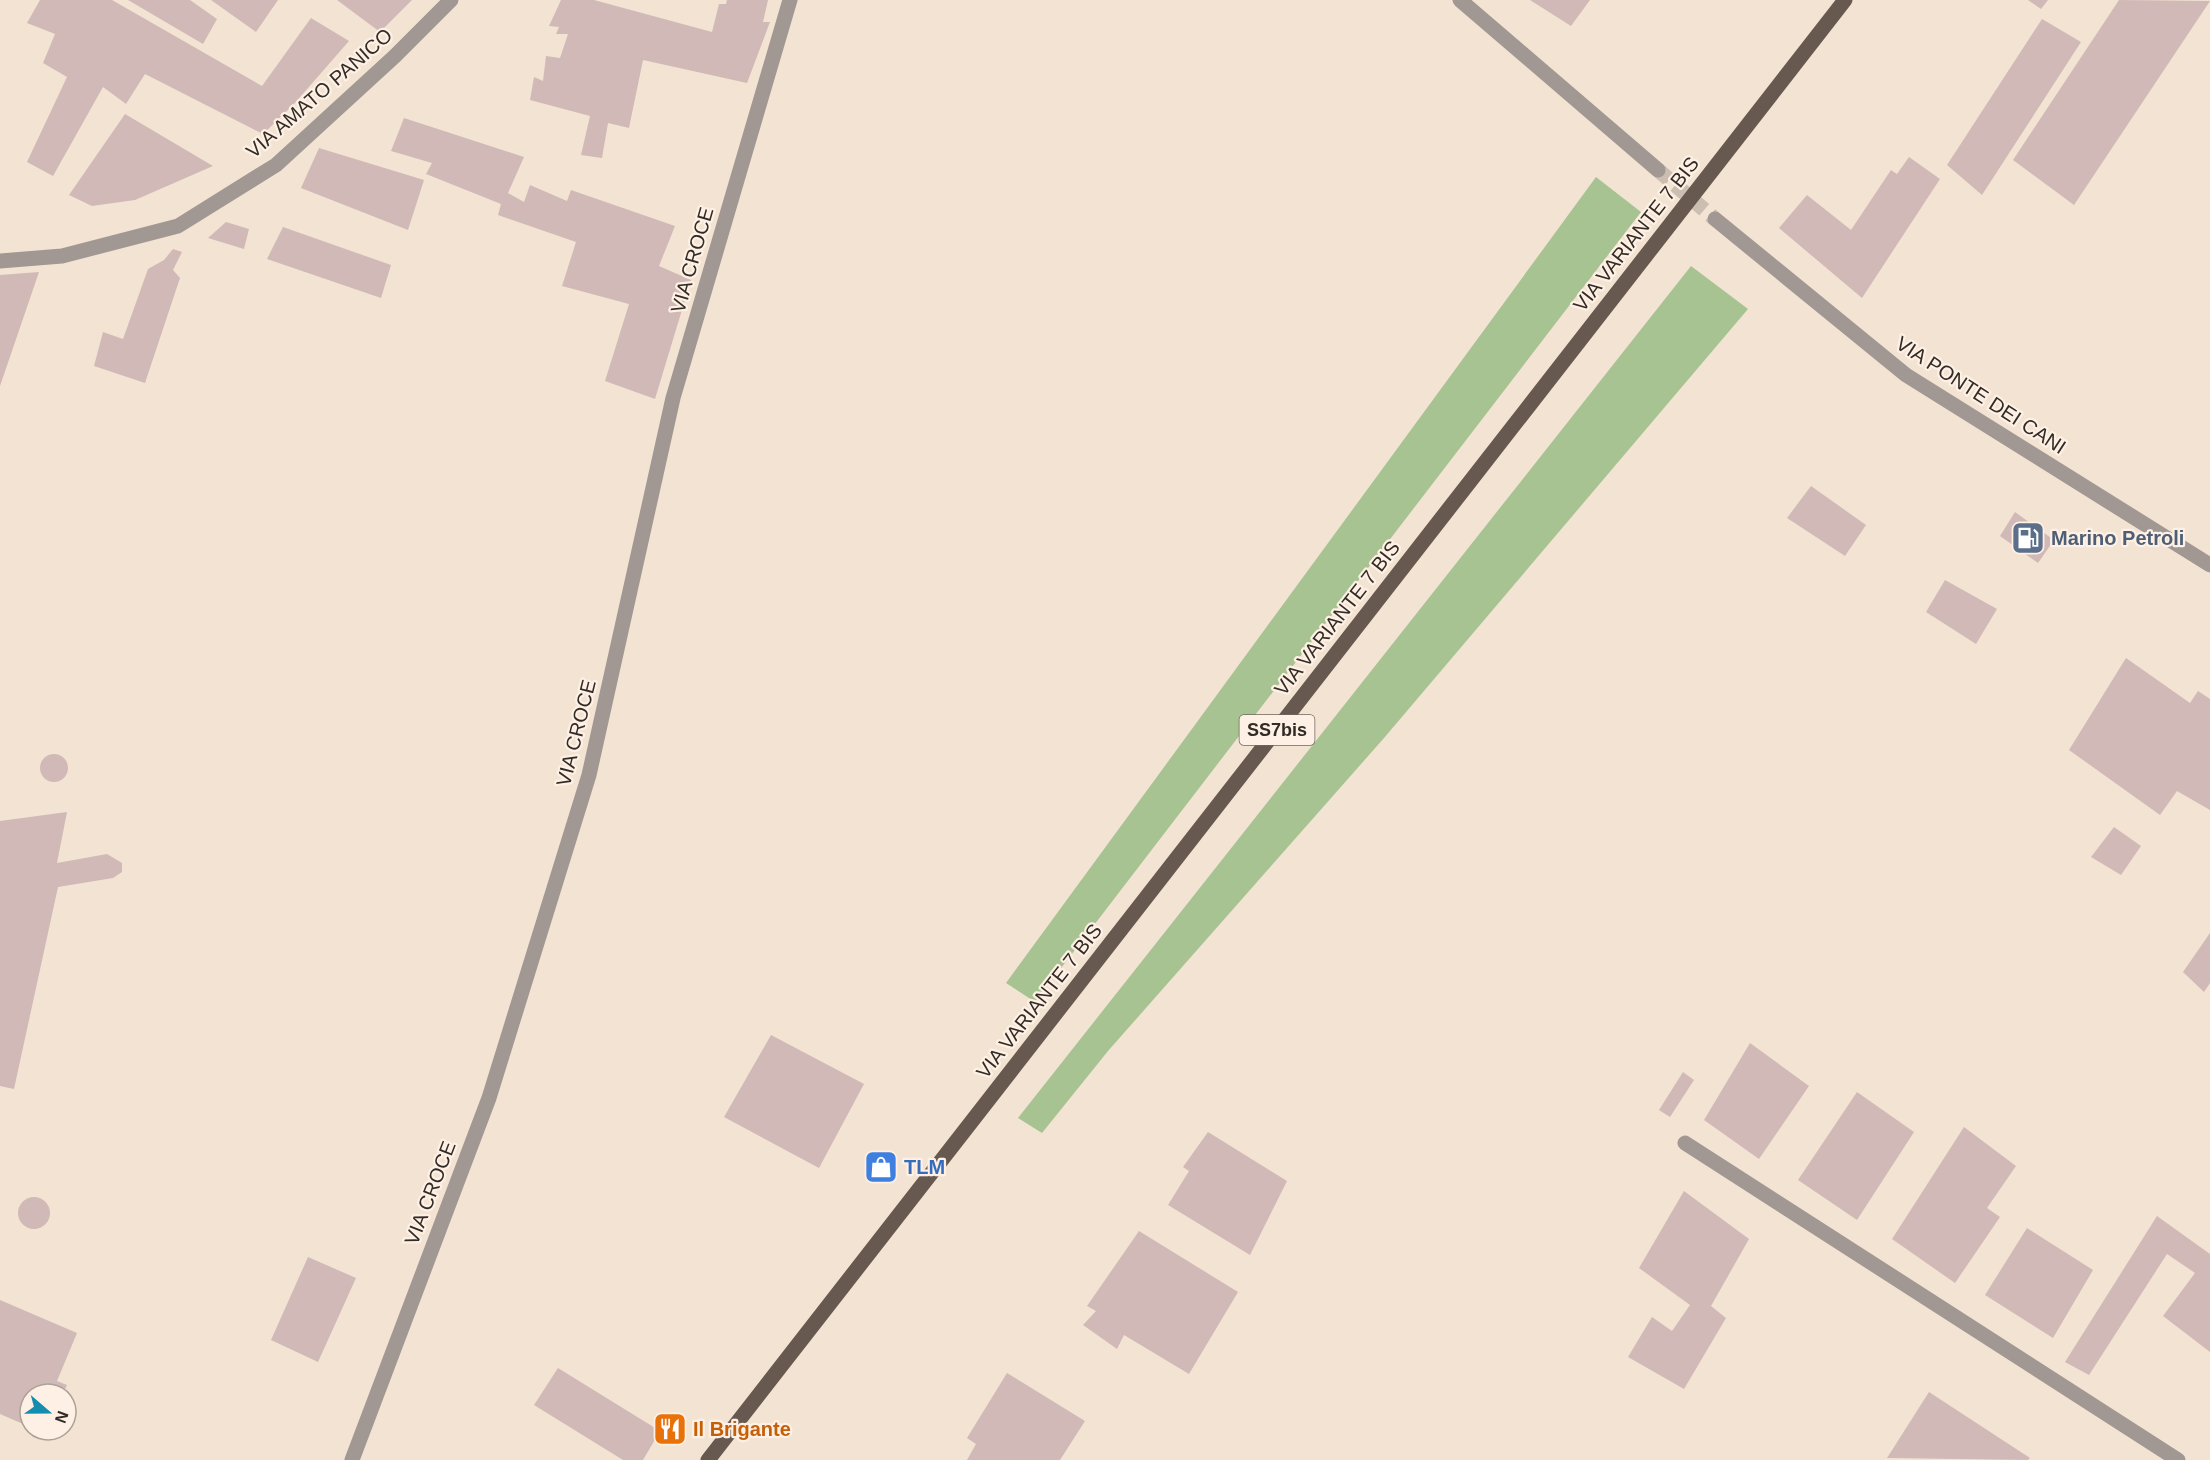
<svg xmlns="http://www.w3.org/2000/svg" width="2210" height="1460" viewBox="0 0 2210 1460" font-family="Arial,sans-serif">
	<rect width="100%" height="100%" fill="#f3e3d3"/>
	<!-- green -->
	<path fill="#a6c391" d="M1596,177L1641,212L1035,1002L1006,983Z
		M1691,266L1748,309L1384,738L1108,1051L1042,1133L1018,1118Z"/>
	<!-- building -->
	<path fill="#d1b9b7" d="M40,0H112L262,86L311,18L349,41L294,104L263,134L145,74L126,104L103,87L53,176L27,162L67,77L43,63L55,34L27,23Z
		M128,0H190L217,19L203,44Z
		M211,0H278L256,32Z
		M337,0H412L380,32Z
		M561,0H594L712,32L719,4H726L727,0H768L763,22H770L747,83L643,60L629,128L608,123L602,158L581,155L590,116L530,100L534,77L543,81L546,56L560,58L568,34H556L559,27L549,26Z
		M1530,0H1590L1571,26Z
		M2028,0H2048L2041,9Z
		M2119,0L2210,1L2074,205L2013,160Z
		M2042,19L2081,42L1982,195L1947,165Z
		M125,114L213,166L135,200L92,206L69,195Z
		M404,118L524,157L508,193L524,202L530,185L567,201L571,190L675,226L659,266L691,280L655,399L605,381L629,304L562,286L576,242L498,215L501,204L426,174L432,163L391,151Z
		M319,148L424,180L408,230L301,188Z
		M1909,157L1940,179L1862,298L1779,228L1807,195L1851,230L1891,170L1897,174Z
		M226,222L249,229L244,249L208,238Z
		M283,227L391,265L381,298L267,259Z
		M173,249L182,252L173,270L180,278L145,383L94,366L103,332L123,339L148,269L164,260Z
		M39,272L0,386V275Z
		M1811,486L1866,525L1845,556L1787,518Z
		M2015,512L2054,540L2038,563L2000,536Z
		M1945,580L1997,609L1976,644L1926,612Z
		M2126,658L2190,703L2198,691L2210,699V810L2177,791L2160,815L2069,750Z
		M40 768a14 14 0 1 1 28 0a14 14 0 1 1-28 0Z
		M67,812L57,863L107,854L122,863V872L113,878L58,887L14,1089L0,1086V821Z
		M2114,827L2141,846L2121,875L2091,857Z
		M2210,933V983L2204,992L2183,972Z
		M771,1035L864,1084L819,1168L724,1117Z
		M1750,1043L1809,1086L1759,1159L1704,1120Z
		M1683,1072L1694,1080L1670,1117L1659,1110Z
		M1857,1092L1914,1132L1857,1220L1798,1180Z
		M1964,1127L2016,1166L1987,1208L2000,1217L1955,1283L1892,1239Z
		M1208,1132L1287,1181L1250,1255L1168,1205L1189,1171L1183,1167Z
		M1684,1191L1749,1239L1711,1306L1726,1318L1684,1389L1628,1357L1652,1317L1672,1331L1690,1305L1639,1268Z
		M18 1213a16 16 0 1 1 32 0a16 16 0 1 1-32 0Z
		M2157,1216L2210,1254V1352L2163,1316L2195,1273L2167,1254L2089,1375L2065,1362Z
		M2027,1228L2093,1270L2053,1338L1985,1295Z
		M1139,1231L1238,1292L1189,1374L1124,1335L1117,1349L1083,1325L1096,1311L1087,1306Z
		M308,1257L356,1278L318,1362L271,1340Z
		M0,1300L77,1333L57,1381L67,1385L63,1394H30V1427L0,1414Z
		M558,1368L660,1431L643,1460H623L534,1405Z
		M1007,1373L1085,1421L1060,1460H967L976,1444L967,1438Z
		M1929,1392L2030,1458L2028,1460L1887,1458Z"/>
	<g fill="none" stroke-linecap="round" stroke-linejoin="round">
		<!-- tertiary-tunnel -->
		<path stroke="#ccbeb0" stroke-width="15" stroke-dasharray="15 8" stroke-linecap="butt" d="M1658,170L1715,219"/>
		<!-- minor -->
		<path stroke="#a19793" stroke-width="15" d="M0,261L62,256L178,226L276,165L395,56L451,0
			M1685,1143L2178,1460
			M352,1460L489,1098L589,775L673,398L790,0"/>
		<!-- tertiary -->
		<path stroke="#a19793" stroke-width="15" d="M1460,0L1658,170
			M1715,219L1906,375L2210,565"/>
		<!-- primary -->
		<path stroke="#675850" stroke-width="15" d="M708,1460L1845,0"/>
	</g>
	<!-- icons -->
	<defs>
		<g id="fuel-square" transform="scale(1.725)"><rect x="-9" y="-9" width="18" height="18" rx="4" fill="#5c6f8a" stroke="#fef0e4"/><path d="M-5.5-6h7V0h2V4h1.3V-2.5L3-4.5l.8-.8L6-3V5H2.5V1h-1V6h-7ZM-4.2-4.7v3.2H.2V-4.7Z" fill="#fff"/></g>
		<g id="shop-square" transform="scale(1.725)"><rect x="-9" y="-9" width="18" height="18" rx="4" fill="#3f7fe0" stroke="#fef0e4"/><path d="M-5-2.5h2.3a2.7 3.5 0 0 1 5.4 0H5L5.5 6h-11ZM-1.5-2.5h3a1.5 2.3 0 0 0-3 0Z" fill="#fff"/></g>
		<g id="restaurant-square" transform="scale(1.725)"><rect x="-9" y="-9" width="18" height="18" rx="4" fill="#e8710a" stroke="#fef0e4"/><path d="M-5-6h1v4h1v-4h1v4h1v-4h1v5L-1.5 .5V6h-2V.5L-5-1ZM5-6V6H3V1.5H1.5Q1.5-4 5-6Z" fill="#fff"/></g>
	</defs>
	<g fill-rule="evenodd">
		<use href="#fuel-square" x="2028" y="538"/>
		<use href="#shop-square" x="881" y="1167"/>
		<use href="#restaurant-square" x="670" y="1429"/>
	</g>
	<g text-anchor="middle" dominant-baseline="central" stroke-width="4.5" stroke-linejoin="round" paint-order="stroke">
		<!-- shield labels -->
		<rect fill="#fef0e4" stroke="#6f675f" stroke-width="1.5" x="1239.5" y="715" width="75" height="30" rx="4.5"/>
		<g font-size="18" font-weight="bold" fill="#322c26">
			<text x="1277" y="730">SS7bis</text>
		</g>
		<!-- street labels -->
		<g font-size="20" fill="#322c26" stroke="#fef0e4">
			<text transform="translate(319 93) rotate(-41)">VIA AMATO PANICO</text>
			<text transform="translate(1636 234) rotate(-52)">VIA VARIANTE 7 BIS</text>
			<text transform="translate(692 260) rotate(-74)">VIA CROCE</text>
			<text transform="translate(1981 395) rotate(33)">VIA PONTE DEI CANI</text>
			<text transform="translate(1337 618) rotate(-52)">VIA VARIANTE 7 BIS</text>
			<text transform="translate(576 733) rotate(-76)">VIA CROCE</text>
			<text transform="translate(1039 1001) rotate(-52)">VIA VARIANTE 7 BIS</text>
			<text transform="translate(430 1193) rotate(-69)">VIA CROCE</text>
		</g>
		<!-- service labels -->
		<g font-size="20" font-weight="bold" fill="#4e5e75" stroke="#fef0e4" text-anchor="start">
			<text x="2051" y="538">Marino Petroli</text>
		</g>
		<!-- shop labels -->
		<g font-size="20" font-weight="bold" fill="#366cbe" stroke="#fef0e4" text-anchor="start">
			<text x="904" y="1167">TLM</text>
		</g>
		<!-- food labels -->
		<g font-size="20" font-weight="bold" fill="#c56008" stroke="#fef0e4" text-anchor="start">
			<text x="693" y="1429">Il Brigante</text>
		</g>
	</g>
	<!-- north arrow -->
	<g transform="translate(48 1412) rotate(110)"><circle r="28" fill="#fef0e4" stroke="#aca298" stroke-width="1.5"/>
	<path d="M0-4.5L10 22L0 15L-10 22Z" fill="#158daf"/>
	<text y="-9" font-size="16" font-weight="bold" text-anchor="middle" fill="#322c26">N</text>
	</g>
</svg>
